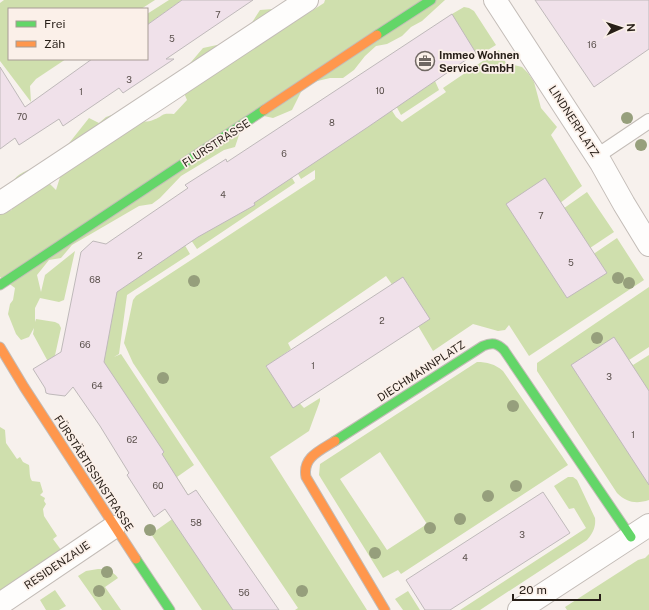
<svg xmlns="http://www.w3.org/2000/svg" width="649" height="610" viewBox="0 0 649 610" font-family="'Public Sans',sans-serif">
	<rect width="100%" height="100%" fill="#f7f1ed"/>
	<!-- green -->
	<path fill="#cfdfad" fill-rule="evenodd" d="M4,0H155L141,9H9V59H66L36,79L30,86L31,102L0,61V3Z
		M169,0H182L147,25V14Z
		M325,0H445L422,21L411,27L402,36L387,44L376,46L365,56L354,70L343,78H330L305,84L292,110L273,118L264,116L240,132L235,147L224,150L181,176L160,198L152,204L139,206L72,245L61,258L49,260L37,275L41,292L45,275L75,251L64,300L59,302L40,298L35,308V322L36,319L55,322L59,324L61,328L52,369L33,334L34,328L29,337L21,340L16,334L8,314L10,304L13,300L15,288L0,277V212L12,210C14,188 4,181 28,170L46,180L56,190L61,174L66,147L89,118L99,123L106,117L120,112C130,117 141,125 153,120C165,116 159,113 174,114L187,100L184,93L180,75L203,48L217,45L223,49L242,38L260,10L273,9L282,5L295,2L310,12L324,3Z
		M464,7L469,8L474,11L496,45L478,56L476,53L435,81L439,90L401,115L394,102L389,106L396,117L402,122L446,92L443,88L499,50L506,63L522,67L528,73L534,82L541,108L557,127L551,135L582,186L555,207L560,211L587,192L614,232L587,250L589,257L617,238L644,280L529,356L509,325L505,330L498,331L473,324L433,351L401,297L386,276L288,343L291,349L266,367L304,408L320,398V401L309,431L270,457L367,610H295L298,608L133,363L124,343L133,300L136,296L315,179V170L301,179L294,167L288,171L295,183L197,249L189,237L183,242L190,254L127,295L119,354L114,357L121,354L194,465L177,477L218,543L278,610H202L151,534L178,515L94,357L123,251L452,14Z
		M649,287V347L629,360L633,365L649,355V500C637,504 627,503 617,493L537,371V363Z
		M477,362C487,362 495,364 503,371L562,456L568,465L401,574L398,570L383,578L322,480L319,475L320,464ZM380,452L427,524L387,550L340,479Z
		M0,427L5,430L6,443L17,459L20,457L23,462L29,465C30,470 29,477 32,481L40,482L43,492L40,495L45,498L44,501L46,504L43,509L44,516L57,536L53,539L67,558L0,604Z
		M568,477H573L577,480L595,518C596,527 593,533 587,540L480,610H460L586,528L574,508L569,509L554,486Z
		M649,554V610H567L565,607L638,560L645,558Z
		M98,569C107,569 113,571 118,578L105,587L121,610H102L78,576L86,571Z
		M55,590L66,606L59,610H46L40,600Z
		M408,591L420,610H403L395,599Z"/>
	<!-- building -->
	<path fill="#f0e1ea" stroke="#bfb9ba" d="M182,0H253L166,59H174L123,93L119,88L63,126L59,119L19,145L15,138L0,149V67L25,107L92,59H147V25Z
		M535,0H649V49L594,87Z
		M452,14L476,53L368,127L254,203L255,205L198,237L117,292L104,362L164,452L162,454L188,495L196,490L279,610H233L165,509L154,517L127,475L129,473L100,426L73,387L65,396L49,394L46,393L45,388L33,369L61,352L81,252L93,241L106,244L188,188L185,185L226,159L227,162Z
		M545,178L607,273L567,298L506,204Z
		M403,277L430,319L293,408L266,366Z
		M614,337L649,391V485L571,365Z
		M543,492L570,533L450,610H425L406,580Z"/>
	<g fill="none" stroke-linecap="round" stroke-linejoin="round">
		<!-- lane casing -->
		<g stroke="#c3bcb7" stroke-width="16">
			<path id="lane" d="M597,156L649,121"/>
		</g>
		<!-- street casing -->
		<g stroke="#c3bcb7" stroke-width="24">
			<path id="street" d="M495,0L601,163L624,204L649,245
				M0,203L307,0
				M0,604L114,527
				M519,610L649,525"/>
		</g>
		<!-- fast casing -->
		<g stroke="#c3bcb7" stroke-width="11">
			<path id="fast" d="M377,35L431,0
				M0,285L264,110
				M335,441L483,346C492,342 497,343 504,350L631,537
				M136,559L170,610"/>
		</g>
		<!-- slow casing -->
		<g stroke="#c3bcb7" stroke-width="11">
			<path id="slow" d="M264,110L377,35
				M0,347L24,387L136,559
				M335,441C321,450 302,457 306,477L385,610"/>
		</g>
		<!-- lane -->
		<use href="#lane" stroke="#fefdfc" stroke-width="14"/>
		<!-- street -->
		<use href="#street" stroke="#fefdfc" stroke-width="22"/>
		<!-- fast -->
		<use href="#fast" stroke="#63d668" stroke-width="9"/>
		<!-- slow -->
		<use href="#slow" stroke="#ff974d" stroke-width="9"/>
	</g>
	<!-- trees -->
	<g fill="#969f7c">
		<circle cx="627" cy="118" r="6"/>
		<circle cx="641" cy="145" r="6"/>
		<circle cx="618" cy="278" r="6"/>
		<circle cx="194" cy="281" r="6"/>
		<circle cx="629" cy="283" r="6"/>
		<circle cx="597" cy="338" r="6"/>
		<circle cx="163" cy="378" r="6"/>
		<circle cx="513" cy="406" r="6"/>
		<circle cx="516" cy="486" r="6"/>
		<circle cx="488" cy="496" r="6"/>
		<circle cx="460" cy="519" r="6"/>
		<circle cx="430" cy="528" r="6"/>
		<circle cx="150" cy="530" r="6"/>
		<circle cx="375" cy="553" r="6"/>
		<circle cx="107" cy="572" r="6"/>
		<circle cx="99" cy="591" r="6"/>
		<circle cx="302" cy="591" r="6"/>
	</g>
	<!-- icons -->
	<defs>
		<g id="office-ring" transform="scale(1)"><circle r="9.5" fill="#fbf0e9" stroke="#706863" stroke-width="1.5"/><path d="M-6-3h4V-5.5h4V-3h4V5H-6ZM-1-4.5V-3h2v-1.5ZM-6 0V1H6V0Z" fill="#706863"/></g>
	</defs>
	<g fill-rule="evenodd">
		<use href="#office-ring" x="425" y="61"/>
	</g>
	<g text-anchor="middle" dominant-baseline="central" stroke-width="3.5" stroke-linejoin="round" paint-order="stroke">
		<!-- number labels -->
		<g font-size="9" fill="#5a504c">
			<text x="218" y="14">7</text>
			<text x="172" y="38">5</text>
			<text x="592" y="44">16</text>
			<text x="129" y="79">3</text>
			<text x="380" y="90">10</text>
			<text x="81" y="91">1</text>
			<text x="22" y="116">70</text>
			<text x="332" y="122">8</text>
			<text x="284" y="153">6</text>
			<text x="223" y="194">4</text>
			<text x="541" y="215">7</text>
			<text x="140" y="255">2</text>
			<text x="571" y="262">5</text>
			<text x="95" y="279">68</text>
			<text x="382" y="320">2</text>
			<text x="85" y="344">66</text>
			<text x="313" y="365">1</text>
			<text x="609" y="376">3</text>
			<text x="97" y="385">64</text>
			<text x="633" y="434">1</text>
			<text x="132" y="439">62</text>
			<text x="158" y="485">60</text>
			<text x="196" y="522">58</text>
			<text x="522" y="534">3</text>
			<text x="465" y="557">4</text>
			<text x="244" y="592">56</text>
		</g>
		<!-- poi labels -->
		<g font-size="11" font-weight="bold" fill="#281f18" stroke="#fbf0e9" text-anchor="start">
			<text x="439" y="55">Immeo Wohnen<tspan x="439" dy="13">Service GmbH</tspan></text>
		</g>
		<!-- street labels -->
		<g font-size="11" fill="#281f18" stroke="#fbf0e9">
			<text transform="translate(574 121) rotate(57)">LINDNERPLATZ</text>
			<text transform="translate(216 143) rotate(-33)">FLURSTRASSE</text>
			<text transform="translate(421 371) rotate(-33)">DIECHMANNPLATZ</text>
			<text transform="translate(94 473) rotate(57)">FÜRSTÄBTISSINSTRASSE</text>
			<text transform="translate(57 565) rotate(-34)">RESIDENZAUE</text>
		</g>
	</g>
	<!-- legend -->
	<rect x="8" y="8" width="140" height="52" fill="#fbf0e9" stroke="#a79c95"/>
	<rect x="16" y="21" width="20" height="6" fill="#63d668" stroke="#a79c95"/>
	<text x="44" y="28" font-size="12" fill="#281f18">Frei</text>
	<rect x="16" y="41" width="20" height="6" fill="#ff974d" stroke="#a79c95"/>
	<text x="44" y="48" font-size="12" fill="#281f18">Zäh</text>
	<!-- north arrow -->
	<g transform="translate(621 28) rotate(87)" stroke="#fbf0e9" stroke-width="3" paint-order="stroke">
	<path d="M0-3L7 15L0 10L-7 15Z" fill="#281f18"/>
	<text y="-6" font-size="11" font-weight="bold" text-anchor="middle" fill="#281f18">N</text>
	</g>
	<!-- scale -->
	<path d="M513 594v6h87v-6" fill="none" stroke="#281f18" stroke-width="2"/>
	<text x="519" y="594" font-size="12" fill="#281f18" stroke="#fbf0e9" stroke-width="3" paint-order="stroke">20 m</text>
</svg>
